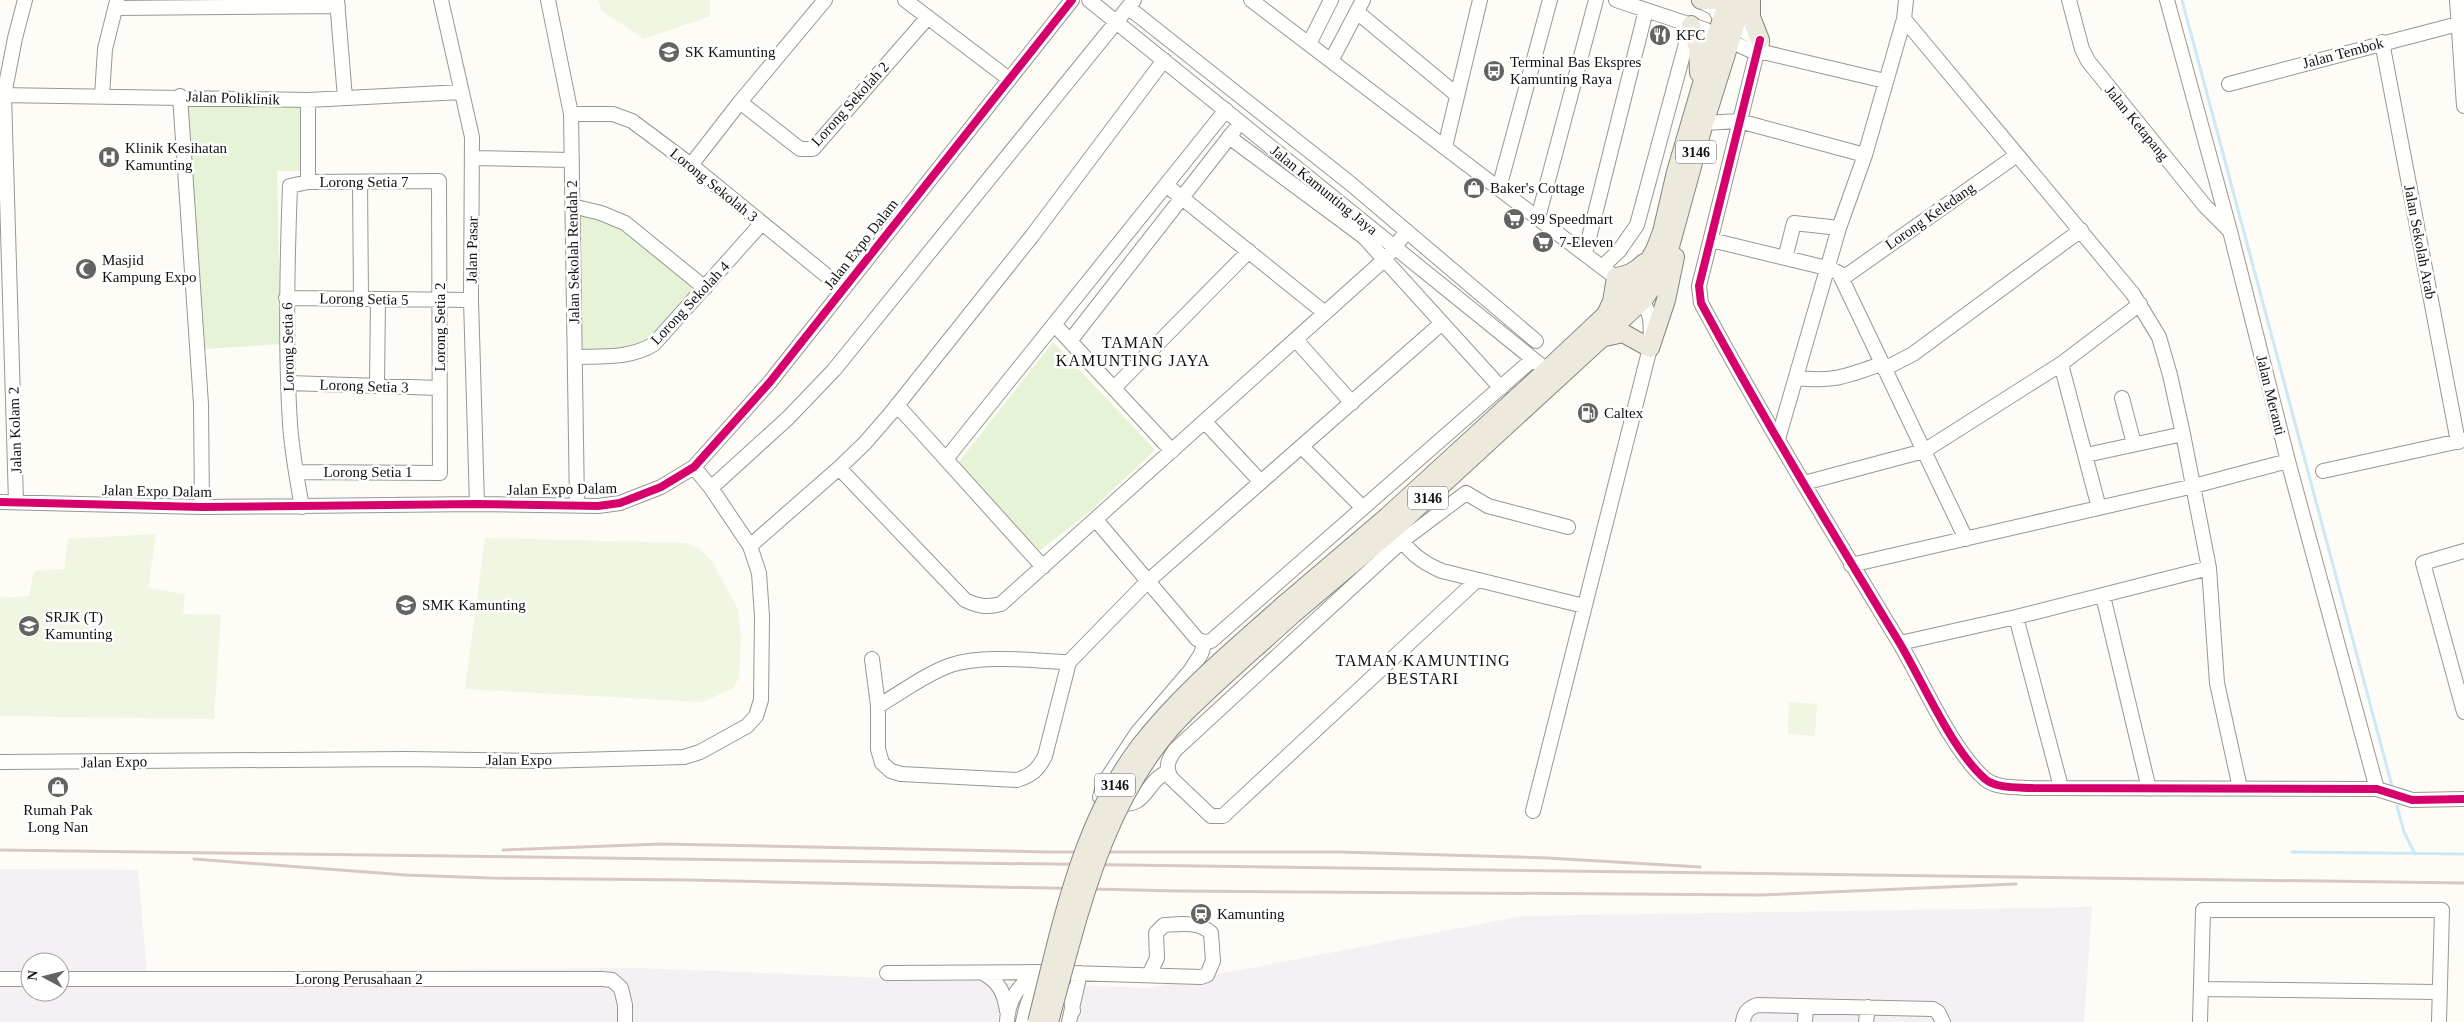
<svg xmlns="http://www.w3.org/2000/svg" width="2464" height="1022" viewBox="0 0 2464 1022" font-family="'Times New Roman',serif">
	<rect width="100%" height="100%" fill="#fdfcf7"/>
	<!-- industrial -->
	<path fill="#f5f0f3" fill-rule="evenodd" d="M0,869L138,870L147,972L636,968L1146,988L1523,916L2092,907L2084,1022H0ZM30,962H60V992H30Z"/>
	<!-- green -->
	<path fill="#e7f3d7" d="M184,104H303L304,171H277L281,344L205,349Z
		M578,214L616,224L699,282L652,336L640,344L628,349H578Z
		M1053,342L1155,450L1088,513L1038,552L958,463Z"/>
	<!-- pitch -->
	<path fill="#f0f6e1" d="M598,0H710V16L644,39L601,10Z
		M156,534L148,588L185,594L183,614L221,615L214,719L0,716V598L29,596L34,571L64,569L68,539Z
		M485,538L685,543L700,549L713,563L738,609L741,637L739,678L732,689L702,702L465,689Z
		M1789,702L1817,704L1815,736L1788,734Z"/>
	<g fill="none" stroke-linecap="round" stroke-linejoin="round">
		<!-- stream -->
		<path stroke="#cde8f7" stroke-width="3" d="M2182,0L2393,790
			M2397,806L2404,832L2415,854
			M2292,852L2464,854"/>
		<!-- minor casing -->
		<g stroke="#979795" stroke-width="16">
			<path id="minor" d="M337,0L345,98
				M441,0L472,137L471,300L477,504
				M548,0L571,114L577,505
				M905,0L1009,79
				M1089,0L1554,376
				M1251,0L1632,290C1652,309 1652,320 1650,348L1533,811
				M1616,0L1706,30L1756,53H1767L1885,81
				M1699,0L1714,8L1721,19L1760,40L1762,43
				M2069,0L2082,49L2088,61L2205,206L2229,230
				M2167,0L2230,231L2288,461L2377,789
				M2457,0L2464,106
				M115,8L338,6
				M1129,8L1351,184L1536,341
				M1357,12L1457,95
				M1904,19L2133,294L2159,337L2170,375L2183,434L2209,568L2217,683L2240,788
				M1760,40L1699,286L1701,303C1763,418 1831,530 1899,642C1923,682 1951,749 1985,779C1997,789 2018,787 2032,788L2377,789L2412,800L2464,799
				M2382,42L2458,442
				M1309,44L1331,0
				M1331,61L1363,0
				M2229,84L2458,24
				M0,95L308,100L462,92
				M102,96L105,49L117,1
				M180,96L201,404L202,507
				M740,102L800,149H813L928,17
				M571,114H613L632,121L691,165L843,289
				M1704,123L1739,121L1865,155
				M1229,137L1364,237L1501,388
				M1445,147L1480,0
				M474,158L572,160
				M691,165L740,102L825,0
				M308,182V100
				M360,182L361,299
				M1166,185L1325,313
				M1499,188L1550,0
				M572,206L601,213L625,223L705,288
				M1538,218L1596,0
				M1711,240L1831,269L1839,273L1966,539
				M1585,254L1646,10
				M1785,258L1794,223L1839,228
				M1602,267L1619,251L1637,225L1691,25
				M1843,278L2017,155
				M286,298L471,300
				M1054,324L1172,451
				M1296,340L1352,403
				M1070,341L1234,131
				M575,357C602,356 630,359 654,344L761,224
				M2061,364L2099,508
				M1884,369L1913,354L2081,230
				M1797,378C1834,382 1847,376 1881,364
				M289,383L440,388
				M377,386L378,299
				M1114,388L1249,251
				M2122,398L2134,444
				M897,405L1043,567
				M1205,422L1261,482
				M1778,439L1839,228L1865,155L1904,19L1906,0
				M1302,447L1363,508
				M2086,455L2183,434
				M946,459L1226,110
				M839,468L965,600C978,606 986,608 1001,604L1385,259L1407,231
				M2323,471L2464,440
				M296,472L440,473L439,181L308,182L290,186C287,265 285,345 290,424C292,451 297,480 302,507
				M1804,483L1924,451L2061,364L2140,304
				M711,488L788,418L834,370L1134,0
				M0,502L202,507L477,504L598,506L620,503L661,487L694,467L770,382L1072,0
				M16,502L4,95L15,38L25,0
				M1096,520L1197,639L1203,642L1211,641L1533,359
				M1399,534C1407,552 1425,564 1442,571L1584,606
				M750,546L839,468L865,443L891,413L1032,236L1164,60
				M2464,551L2423,563L2464,712
				M1851,565L2194,486L2288,461
				M1477,580L1223,816H1211L1171,778C1165,767 1168,760 1175,750L1402,541L1466,493L1488,506L1568,527
				M2103,596L2149,789
				M2016,617L2061,787
				M1900,643L2016,617L2209,568
				M872,659L878,706V749L882,763L891,771L901,774L1017,780C1032,775 1038,770 1045,756L1069,662
				M878,706C901,693 925,674 951,665C984,654 1034,661 1069,662L1147,582L1442,323
				M0,762L407,759L541,761L684,757L700,752L747,726L756,716L761,700L762,616L759,573L750,546L711,488L694,467
				M1168,772C1144,781 1149,810 1114,803C1109,802 1104,802 1100,797L1104,783L1137,733L1190,671L1201,654L1205,642
				M887,973L1039,972L1201,977L1207,975L1213,961L1211,933C1199,921 1180,924 1164,925L1156,933L1157,958L1149,975
				M983,973C999,982 1004,992 1007,1011
				M0,979H30
				M60,979H602L612,980L621,988L625,1005V1022
				M2201,989L2438,992
				M1007,1022C1008,999 1019,984 1038,972
				M1023,1022C1025,1012 1027,1001 1033,992C1040,983 1061,981 1068,992C1071,997 1072,1005 1073,1011
				M1069,1022L1080,973
				M1743,1022C1744,1013 1748,1008 1757,1005L1933,1009L1938,1012L1943,1022
				M1805,1022L1806,1007
				M1866,1022L1868,1007
				M2200,1022L2203,910H2442L2439,1022"/>
		</g>
		<!-- major casing -->
		<g stroke="#858482" stroke-width="20">
			<path id="major" d="M1701,0H1719
				M1751,0V17L1760,40
				M1691,25L1698,48L1699,73
				M1607,312L1612,302L1616,277C1628,275 1635,272 1644,263
				M1605,337L1623,333L1650,348L1666,300L1675,257
				M1286,603L1388,516L1547,370L1632,290L1655,250L1662,232L1676,172L1716,36L1729,0
				M1294,613L1397,526L1643,300L1655,283L1669,250L1702,130L1743,0"/>
		</g>
		<!-- minor -->
		<use href="#minor" stroke="#fffffe" stroke-width="14"/>
		<!-- major -->
		<use href="#major" stroke="#ede9dc" stroke-width="18"/>
		<!-- rail -->
		<path stroke="#d9c6c7" stroke-width="3" d="M0,850L2464,883
			M503,850L661,844L1050,852H1340L1548,858L1700,867
			M194,859L406,875L490,878L689,880L1179,891L1761,895L2016,884"/>
		<!-- major-bridge casing -->
		<g stroke="#858482" stroke-width="20" stroke-linecap="butt">
			<path id="major-bridge" d="M1037,1022C1061,928 1080,825 1140,746C1182,692 1236,648 1286,603
				M1049,1022C1079,915 1102,798 1182,716C1218,680 1257,647 1294,613"/>
		</g>
		<!-- major-bridge -->
		<use href="#major-bridge" stroke="#ede9dc" stroke-width="18"/>
		<!-- cycleway casing -->
		<g stroke="#fff" stroke-width="11">
			<path id="cycleway" d="M1760,40L1699,286L1701,303C1763,418 1831,530 1899,642C1923,682 1951,749 1985,779C1997,789 2018,787 2032,788L2377,789L2412,800L2464,799
				M0,502L202,507L477,504L598,506L620,503L661,487L694,467L770,382L1072,0"/>
		</g>
		<!-- cycleway -->
		<use href="#cycleway" stroke="#d6006c" stroke-width="8"/>
	</g>
	<!-- icons -->
	<defs>
		<g id="restaurant-disc" transform="scale(1.125)"><circle r="9.5" fill="#646362" stroke="#fff"/><path d="M-5-6h1v4h1v-4h1v4h1v-4h1v5L-1.5 .5V6h-2V.5L-5-1ZM5-6V6H3V1.5H1.5Q1.5-4 5-6Z" fill="#fff"/></g>
		<g id="school-disc" transform="scale(1.125)"><circle r="9.5" fill="#646362" stroke="#fff"/><path d="M0-5L7-2L0 1L-7-2ZM-4 1L0 2.5L4 1V4Q0 6-4 4Z" fill="#fff"/></g>
		<g id="bus-disc" transform="scale(1.125)"><circle r="9.5" fill="#646362" stroke="#fff"/><path d="M-5-6H5V4H4V6H2V4H-2V6H-4V4H-5ZM-3.5-4V0h7V-4ZM-3.5 1.2v1.5H-2V1.2ZM2 1.2v1.5H3.5V1.2Z" fill="#fff"/></g>
		<g id="hospital-disc" transform="scale(1.125)"><circle r="9.5" fill="#646362" stroke="#fff"/><path d="M-5-5h3v3.5h4V-5h3V5h-3V1.5h-4V5h-3Z" fill="#fff"/></g>
		<g id="shop-disc" transform="scale(1.125)"><circle r="9.5" fill="#646362" stroke="#fff"/><path d="M-5-2.5h2.3a2.7 3.5 0 0 1 5.4 0H5L5.5 6h-11ZM-1.5-2.5h3a1.5 2.3 0 0 0-3 0Z" fill="#fff"/></g>
		<g id="supermarket-disc" transform="scale(1.125)"><circle r="9.5" fill="#646362" stroke="#fff"/><path d="M-6-5.5h2.5l.6 2H6L4.5 2H-2.5L-4.4-4H-6ZM-1.5 3.2a1.3 1.3 0 1 0 .1 0ZM3 3.2a1.3 1.3 0 1 0 .1 0Z" fill="#fff"/></g>
		<g id="mosque-disc" transform="scale(1.125)"><circle r="9.5" fill="#646362" stroke="#fff"/><path d="M3.5-4.9A6 6 0 1 0 3.5 4.9A5 5 0 1 1 3.5-4.9Z" fill="#fff"/></g>
		<g id="fuel-disc" transform="scale(1.125)"><circle r="9.5" fill="#646362" stroke="#fff"/><path d="M-5.5-6h7V0h2V4h1.3V-2.5L3-4.5l.8-.8L6-3V5H2.5V1h-1V6h-7ZM-4.2-4.7v3.2H.2V-4.7Z" fill="#fff"/></g>
		<g id="station-disc" transform="scale(1.125)"><circle r="9.5" fill="#646362" stroke="#fff"/><path d="M-3-6H3Q5-6 5-4V2Q5 4 3 4L4.5 6H3L1.5 4h-3L-3 6H-4.5L-3 4Q-5 4-5 2V-4Q-5-6-3-6ZM-3.5-4v3h7v-3ZM-3.5 1v1.5H-2V1ZM2 1v1.5H3.5V1Z" fill="#fff"/></g>
	</defs>
	<g fill-rule="evenodd">
		<use href="#restaurant-disc" x="1660" y="35"/>
		<use href="#school-disc" x="669" y="52"/>
		<use href="#bus-disc" x="1494" y="71"/>
		<use href="#hospital-disc" x="109" y="157"/>
		<use href="#shop-disc" x="1474" y="188"/>
		<use href="#supermarket-disc" x="1514" y="219"/>
		<use href="#supermarket-disc" x="1543" y="242"/>
		<use href="#mosque-disc" x="86" y="269"/>
		<use href="#fuel-disc" x="1588" y="413"/>
		<use href="#school-disc" x="406" y="605"/>
		<use href="#school-disc" x="29" y="626"/>
		<use href="#shop-disc" x="58" y="787"/>
		<use href="#station-disc" x="1201" y="914"/>
	</g>
	<g text-anchor="middle" dominant-baseline="central" stroke-width="5" stroke-linejoin="round" paint-order="stroke">
		<!-- shield labels -->
		<g fill="#fff" stroke="#585858" stroke-width="1">
			<rect x="1676" y="140.5" width="40" height="23" rx="4"/>
			<rect x="1408" y="486.5" width="40" height="23" rx="4"/>
			<rect x="1095" y="773.5" width="40" height="23" rx="4"/>
		</g>
		<g font-size="14" font-weight="bold" fill="#111">
			<text x="1696" y="152">3146</text>
			<text x="1428" y="498">3146</text>
			<text x="1115" y="785">3146</text>
		</g>
		<!-- poi labels -->
		<g font-size="15" fill="#111" stroke="#fff" text-anchor="start">
			<text x="1676" y="35">KFC</text>
			<text x="685" y="52">SK Kamunting</text>
			<text x="1510" y="62">Terminal Bas Ekspres<tspan x="1510" dy="17">Kamunting Raya</tspan></text>
			<text x="125" y="148">Klinik Kesihatan<tspan x="125" dy="17">Kamunting</tspan></text>
			<text x="1490" y="188">Baker's Cottage</text>
			<text x="1530" y="219">99 Speedmart</text>
			<text x="1559" y="242">7-Eleven</text>
			<text x="102" y="260">Masjid<tspan x="102" dy="17">Kampung Expo</tspan></text>
			<text x="1604" y="413">Caltex</text>
			<text x="422" y="605">SMK Kamunting</text>
			<text x="45" y="617">SRJK (T)<tspan x="45" dy="17">Kamunting</tspan></text>
			<text x="58" y="810" text-anchor="middle">Rumah Pak<tspan x="58" dy="17">Long Nan</tspan></text>
			<text x="1217" y="914">Kamunting</text>
		</g>
		<!-- street labels -->
		<g font-size="15" fill="#111" stroke="#fff">
			<text transform="translate(2343 53) rotate(-15)">Jalan Tembok</text>
			<text transform="translate(233 98) rotate(2)">Jalan Poliklinik</text>
			<text transform="translate(850 104) rotate(-48)">Lorong Sekolah 2</text>
			<text transform="translate(2137 123) rotate(51)">Jalan Ketapang</text>
			<text x="364" y="182">Lorong Setia 7</text>
			<text transform="translate(714 185) rotate(39)">Lorong Sekolah 3</text>
			<text transform="translate(1324 190) rotate(39)">Jalan Kamunting Jaya</text>
			<text transform="translate(1930 216) rotate(-35)">Lorong Keledang</text>
			<text transform="translate(2420 242) rotate(79)">Jalan Sekolah Arab</text>
			<text transform="translate(861 244) rotate(-52)">Jalan Expo Dalam</text>
			<text transform="translate(472 250) rotate(-89)">Jalan Pasar</text>
			<text transform="translate(573 252) rotate(-91)">Jalan Sekolah Rendah 2</text>
			<text transform="translate(364 299) rotate(1)">Lorong Setia 5</text>
			<text transform="translate(690 303) rotate(-47)">Lorong Sekolah 4</text>
			<text transform="translate(440 327) rotate(-90)">Lorong Setia 2</text>
			<text transform="translate(288 347) rotate(-91)">Lorong Setia 6</text>
			<text transform="translate(364 386) rotate(2)">Lorong Setia 3</text>
			<text transform="translate(2271 395) rotate(76)">Jalan Meranti</text>
			<text transform="translate(15 430) rotate(-92)">Jalan Kolam 2</text>
			<text x="368" y="472">Lorong Setia 1</text>
			<text transform="translate(562 489) rotate(-1)">Jalan Expo Dalam</text>
			<text transform="translate(157 491) rotate(1)">Jalan Expo Dalam</text>
			<text x="519" y="760">Jalan Expo</text>
			<text transform="translate(114 762) rotate(-1)">Jalan Expo</text>
			<text x="359" y="979">Lorong Perusahaan 2</text>
		</g>
		<!-- neighbourhood labels -->
		<g font-size="16" letter-spacing="1" fill="#111" stroke="#fff">
			<text x="1133" y="342">TAMAN<tspan x="1133" dy="18">KAMUNTING JAYA</tspan></text>
			<text x="1423" y="660">TAMAN KAMUNTING<tspan x="1423" dy="18">BESTARI</tspan></text>
		</g>
	</g>
	<!-- north arrow -->
	<g transform="translate(45 977) rotate(277)"><circle r="24" fill="#ffffff" stroke="#a0a0a0"/>
	<path d="M0-4L9 19L0 12L-9 19Z" fill="#646362"/>
	<text y="-8" font-size="14" font-weight="bold" text-anchor="middle" fill="#111111">N</text>
	</g>
</svg>
